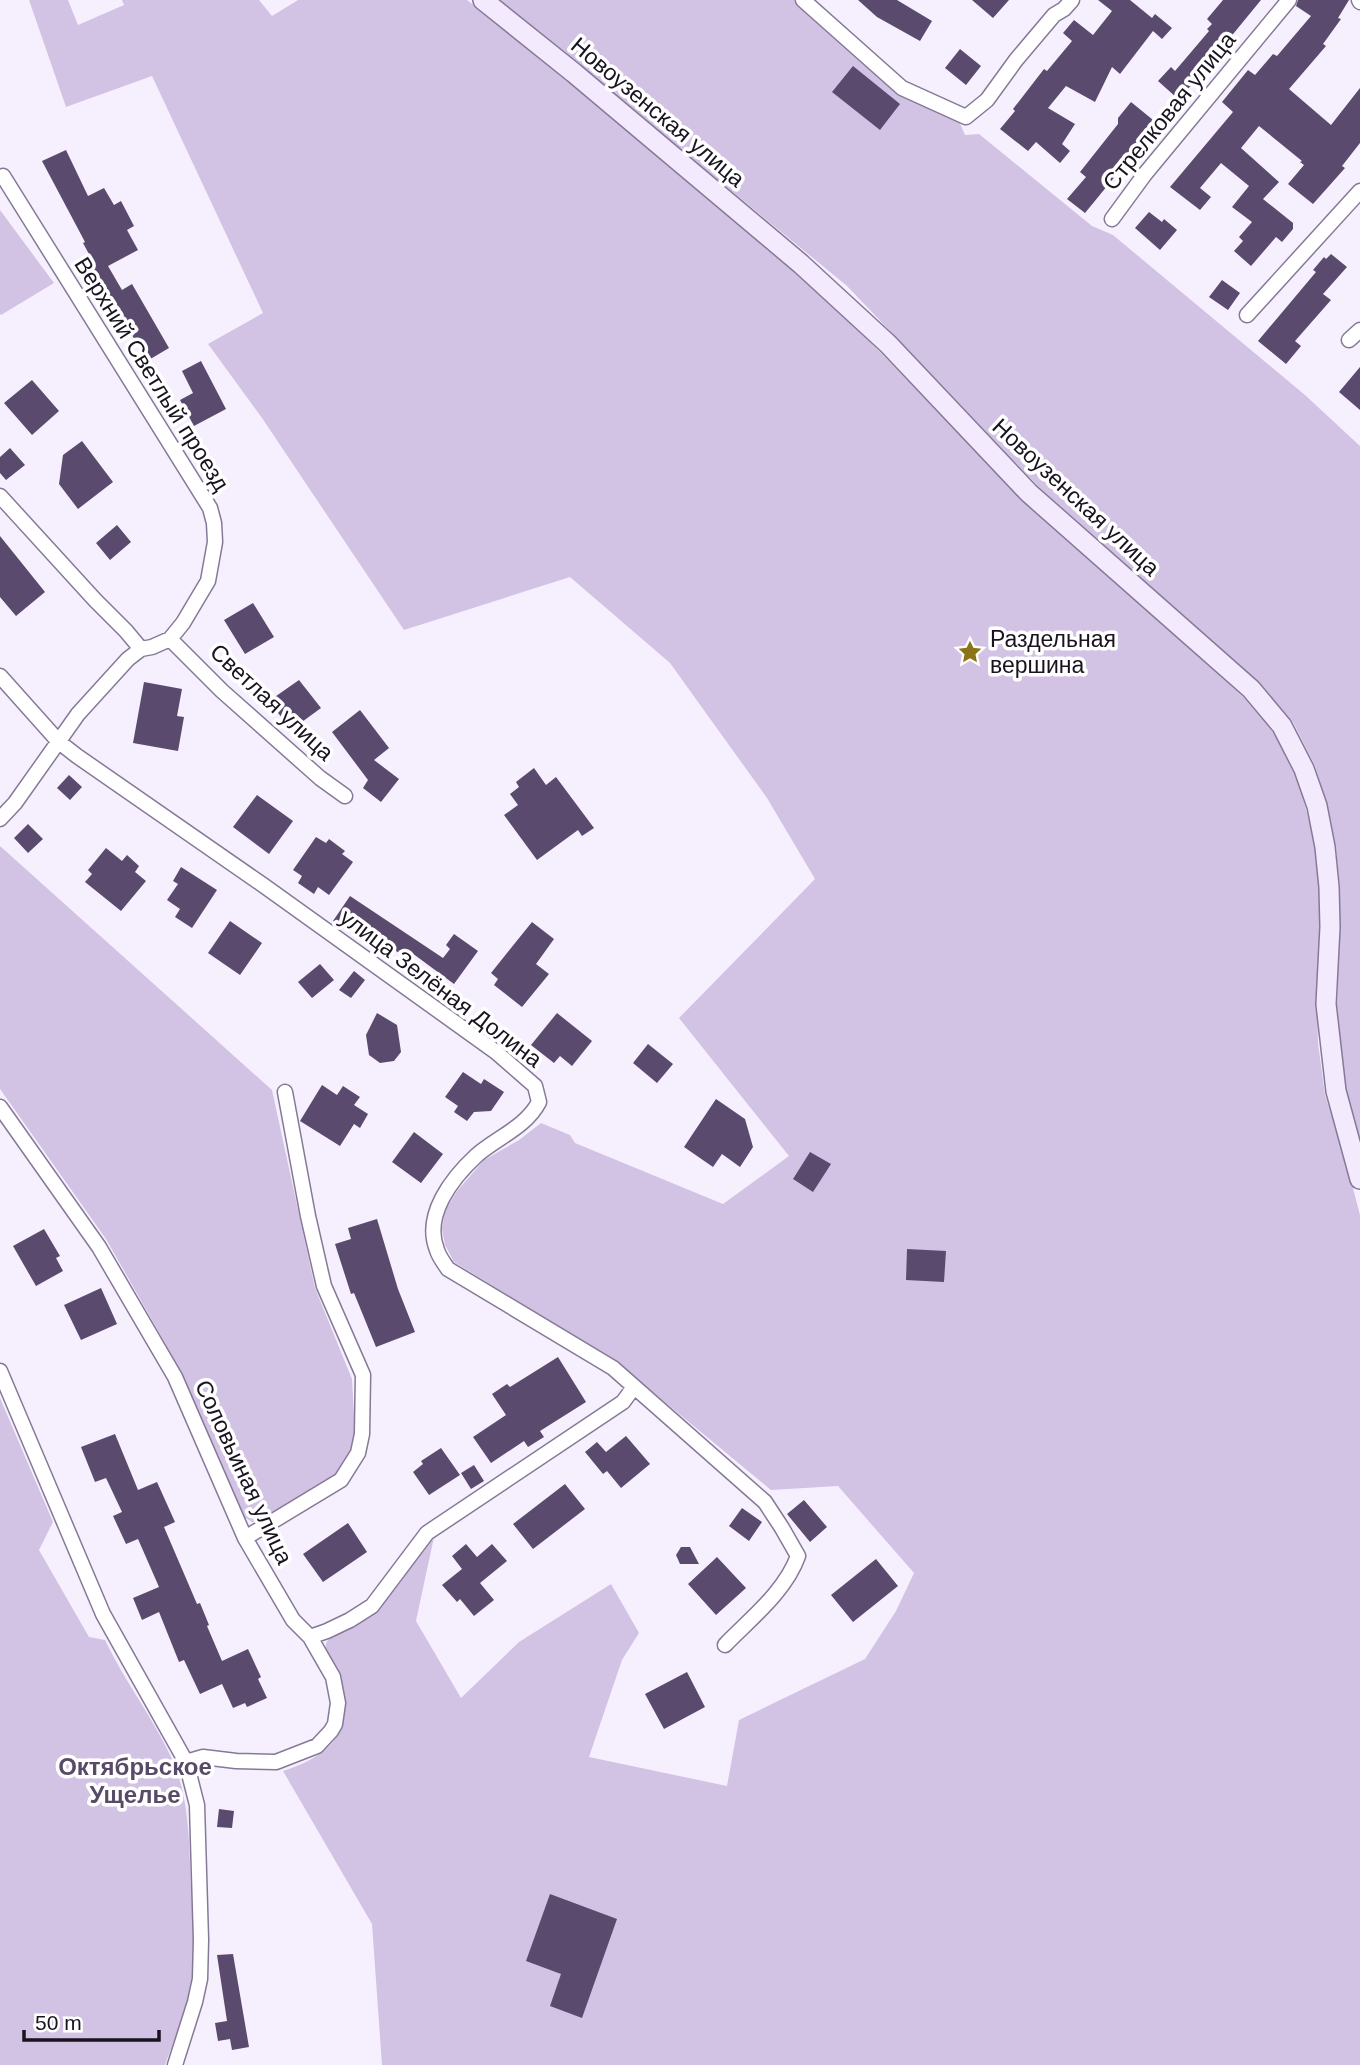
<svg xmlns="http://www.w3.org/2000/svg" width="1360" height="2065" viewBox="0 0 1360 2065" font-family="Helvetica,sans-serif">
	<rect width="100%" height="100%" fill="#f6f0fe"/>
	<!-- green -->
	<path fill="#d2c3e5" d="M29,0H68L78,25L124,5L122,0H259L272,16L298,0H467L567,79L796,271L879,351L1023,499L1244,698L1275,735L1299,784L1312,831L1318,866L1320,912L1317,994L1318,1043L1325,1095L1345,1158L1360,1215V2065H382L372,1924L283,1771C314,1761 349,1742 343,1704C342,1690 330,1666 325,1652L326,1643L330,1637L354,1626L378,1611L434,1537L416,1621L461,1698L519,1642L611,1584L639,1633L622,1660L589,1757L727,1786L739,1720L865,1659L896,1611L914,1573L838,1486L771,1490L615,1361L454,1262L445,1245L442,1229L445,1211L457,1191L484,1160L519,1140L541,1123L570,1135L575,1143L723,1204L789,1156L679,1018L815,879L767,798L670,663L570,577L404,630L262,418L208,344L263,313L152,76L66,107Z
		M499,0H794L900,95L959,121L965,135L979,134L1092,226L1113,235L1305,395L1360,446V1147L1345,1092L1337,1008L1340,889L1336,848L1329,812L1315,766L1293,722L1261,685L1038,486L847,286Z
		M0,210L54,283L1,315L0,314Z
		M0,846L272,1090L315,1288L352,1379L355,1433L352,1451L338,1476L261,1522H252L243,1516L182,1373L106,1239L0,1089Z
		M0,1398L53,1522L39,1550L89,1637L105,1640C125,1682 154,1719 173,1761C190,1800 189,1846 191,1888C193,1918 196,1948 192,1978C189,2008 175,2037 165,2065H0Z"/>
	<!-- building -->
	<path fill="#5a4a6d" d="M858,0H897L932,21L920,41L877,17Z
		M972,0H1009L993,18Z
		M1098,0H1130L1152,18L1155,14L1172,28L1162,39L1153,31L1120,74L1112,67L1095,102L1066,86L1048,108L1075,124L1062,144L1070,151L1060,163L1036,142L1028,151L1000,129L1015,111L1013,109L1044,69L1047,71L1072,41L1063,33L1074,20L1093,35L1112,11Z
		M1223,0H1261L1188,89L1177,98L1158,81L1171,67L1175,71L1209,31L1207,29L1212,24L1207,19Z
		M1298,0H1349L1338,18L1341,19L1323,44L1326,46L1289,89L1331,125L1360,88V143L1342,166L1345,168L1313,204L1288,184L1304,165L1300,162L1302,161L1259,126L1241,148L1279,182L1263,199L1293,223V229L1282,242L1276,237L1251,266L1234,251L1243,241L1239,237L1252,222L1232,207L1249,186L1221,163L1200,188L1211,197L1200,210L1170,187L1233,112L1222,102L1248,70L1255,75L1273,54L1277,56L1311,16L1296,6Z
		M960,49L981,66L966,85L945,68Z
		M853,66L900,104L880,130L832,92Z
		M1131,102L1158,124L1085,213L1067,199L1086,177L1080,172L1118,124V118Z
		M66,150L88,196L104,188L114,205L121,201L134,226L127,230L138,250L108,266L122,290L132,284L169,348L147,361L99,278L94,281L83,260L90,256L83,243L85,242L42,161Z
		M1149,212L1162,222L1164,219L1177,230L1160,250L1135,228Z
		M1331,254L1347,267L1323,294L1331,300L1295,341L1301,346L1286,364L1258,341L1316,272L1313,270L1324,257L1326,259Z
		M1222,280L1240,293L1228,310L1209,297Z
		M201,361L226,409L194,426L180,400L193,393L182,371Z
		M1360,367V410L1339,392Z
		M32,380L59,411L32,435L4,403Z
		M82,441L113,482L78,509L59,484L63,455Z
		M10,448L25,465L6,480L0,473V457Z
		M117,525L131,542L110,560L96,543Z
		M0,536L45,592L16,616L0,597Z
		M253,603L274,637L245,654L224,620Z
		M299,680L321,708L291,730L269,701Z
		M144,682L182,689L177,716L184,717L178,751L133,743Z
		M360,710L389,748L374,760L399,779L381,802L363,788L368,780L332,732Z
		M534,768L546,785L556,777L594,828L582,836L578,830L537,860L504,815L518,805L510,794L519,787L516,782Z
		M69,775L82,787L70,800L57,788Z
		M257,795L293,821L269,854L233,827Z
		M28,824L43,839L28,853L14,838Z
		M316,837L326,843L329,839L345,851L342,854L353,862L329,895L318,887L314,894L298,883L302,876L293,870Z
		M106,848L122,861L127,855L139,866L135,872L146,881L121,911L85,882L92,874L88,870Z
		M181,867L217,890L192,928L175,917L180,909L167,900L178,884L173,881Z
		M350,896L443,958L450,949L446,945L454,934L478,951L454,984L412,953L408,959L351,921L346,930L333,921Z
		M230,921L262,943L240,975L208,953Z
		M532,922L554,939L536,964L549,974L522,1007L494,985L498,979L491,973Z
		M320,964L334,980L312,998L298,982Z
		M354,971L365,980L351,998L339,990Z
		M377,1013L397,1025L401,1052L394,1061L380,1063L369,1055L366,1035Z
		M557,1013L592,1041L572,1066L560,1056L554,1063L531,1045Z
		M648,1044L673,1064L657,1083L633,1063Z
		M463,1072L481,1084L484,1079L504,1092L491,1111L474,1112L467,1121L454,1112L458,1106L445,1097Z
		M322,1085L337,1095L343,1086L360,1097L354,1105L368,1114L360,1128L354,1124L340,1146L300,1121Z
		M716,1099L745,1119L753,1147L740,1167L722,1154L713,1167L684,1147Z
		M414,1132L443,1154L421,1183L392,1162Z
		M810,1152L831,1164L813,1192L793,1179Z
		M377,1219L398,1289L415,1332L376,1347L354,1293L351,1294L335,1244L351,1239L348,1228Z
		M44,1229L60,1256L56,1258L63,1271L36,1286L13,1246Z
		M907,1249L946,1251L944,1282L906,1280Z
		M101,1288L117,1324L81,1340L64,1305Z
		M558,1357L586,1402L540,1431L544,1437L528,1447L524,1441L491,1463L473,1437L506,1415L492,1394L507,1384L510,1387Z
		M115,1434L138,1490L157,1482L175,1522L164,1527L197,1604L200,1603L209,1625L207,1626L222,1661L248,1649L261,1677L258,1679L267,1698L247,1707L245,1703L233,1708L222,1684L200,1694L184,1660L179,1662L159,1612L142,1620L133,1598L159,1587L138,1539L126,1544L113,1516L122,1512L106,1478L95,1482L81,1447Z
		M626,1436L650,1464L621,1488L607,1471L603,1474L585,1452L597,1442L606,1452Z
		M441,1448L460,1475L429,1495L413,1472L423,1464L421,1461Z
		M474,1465L484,1481L471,1489L461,1473Z
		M565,1484L585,1509L533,1549L513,1524Z
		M804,1500L827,1527L810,1542L787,1514Z
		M742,1508L762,1522L749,1541L729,1526Z
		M348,1523L367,1552L323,1582L303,1554Z
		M466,1544L477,1557L492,1544L507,1561L480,1583L494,1600L474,1616L460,1599L457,1602L442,1585L462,1569L452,1556Z
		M681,1547H690L699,1564H680L676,1555Z
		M717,1557L746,1588L716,1615L688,1584Z
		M876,1559L898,1586L853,1622L831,1595Z
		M687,1672L705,1707L664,1729L645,1694Z
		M219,1809L234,1811L232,1828L217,1827Z
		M550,1894L617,1919L582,2018L550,2006L561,1974L526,1961Z
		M233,1954L249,2047L232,2050L230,2039L218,2041L215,2023L227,2021L217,1955Z"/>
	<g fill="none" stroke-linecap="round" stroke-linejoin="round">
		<!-- street casing -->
		<g stroke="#867997" stroke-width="17">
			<path id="street" d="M803,0L902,88L966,117L987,100L1016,60L1054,15L1064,9L1072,0
				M1359,0L1360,2
				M1112,219L1145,174L1289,0
				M1247,315L1360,191
				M1349,340L1360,330
				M0,496L95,600L126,631L141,649
				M170,639L222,691L320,778L345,796
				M0,676L59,742L77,756L263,885L496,1052L535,1086L539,1102C526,1127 498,1137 477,1155C452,1178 423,1215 437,1250C439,1257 444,1263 448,1269L613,1368L765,1502L782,1528L798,1556C785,1592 751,1618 725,1645
				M0,819L15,803L78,714L128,659L141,649L152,647L170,639L183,623L208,581L215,542L214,523L210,508L3,176
				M0,1107L99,1247L175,1377L245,1538L293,1620L310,1637L333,1677L338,1703L335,1724L331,1731L317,1746L276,1762L236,1761L203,1757L186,1762
				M0,1371L103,1614L186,1762L197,1805L201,1940L200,1979L195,2002L175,2065
				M245,1538L341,1480L358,1453L362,1434L363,1375L324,1286L308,1216L285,1092
				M310,1637L327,1631L350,1620L372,1606L427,1533L623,1402L634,1387"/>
		</g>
		<!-- secondary casing -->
		<g stroke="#867997" stroke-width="22">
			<path id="secondary" d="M483,0L574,73L801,264L888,344L1029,493L1251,689L1282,726L1304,769L1317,806L1325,847L1329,887L1330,927L1326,1004L1336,1091L1360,1179"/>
		</g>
		<!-- street -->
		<use href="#street" stroke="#fff" stroke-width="14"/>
		<!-- secondary -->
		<use href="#secondary" stroke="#f3eafe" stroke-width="19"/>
	</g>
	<!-- icons -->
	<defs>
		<g id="sight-bare" transform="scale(1.89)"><path d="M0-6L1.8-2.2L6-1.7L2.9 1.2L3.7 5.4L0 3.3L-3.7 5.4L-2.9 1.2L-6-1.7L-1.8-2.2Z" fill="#8a7417" stroke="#fff" stroke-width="2.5" paint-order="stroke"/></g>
	</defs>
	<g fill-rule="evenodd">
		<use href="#sight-bare" x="970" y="652"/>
	</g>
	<g text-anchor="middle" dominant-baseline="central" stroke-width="7" stroke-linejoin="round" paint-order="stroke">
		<!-- street labels -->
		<g font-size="23" fill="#19131f" stroke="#fff">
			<text transform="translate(1169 111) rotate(-51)">Стрелковая улица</text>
			<text transform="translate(658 112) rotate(40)">Новоузенская улица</text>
			<text transform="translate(152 374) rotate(58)">Верхний Светлый проезд</text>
			<text transform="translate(1076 497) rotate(43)">Новоузенская улица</text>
			<text transform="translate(272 702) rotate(43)">Светлая улица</text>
			<text transform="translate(441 988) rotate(37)">улица Зелёная Долина</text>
			<text transform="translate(244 1472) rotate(65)">Соловьиная улица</text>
		</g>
		<!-- poi labels -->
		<g font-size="23" fill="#19131f" stroke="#fff" text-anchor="start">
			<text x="990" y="639">Раздельная<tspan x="990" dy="26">вершина</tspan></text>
		</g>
		<!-- neighbourhood labels -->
		<g font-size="24" font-weight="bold" fill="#574b67" stroke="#fff">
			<text x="135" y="1766">Октябрьское<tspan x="135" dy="28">Ущелье</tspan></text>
		</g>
	</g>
	<!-- scale -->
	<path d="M24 2030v10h135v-10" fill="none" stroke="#19131f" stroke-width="3.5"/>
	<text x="35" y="2030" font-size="21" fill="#19131f" stroke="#ffffff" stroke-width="5" paint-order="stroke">50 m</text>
</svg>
